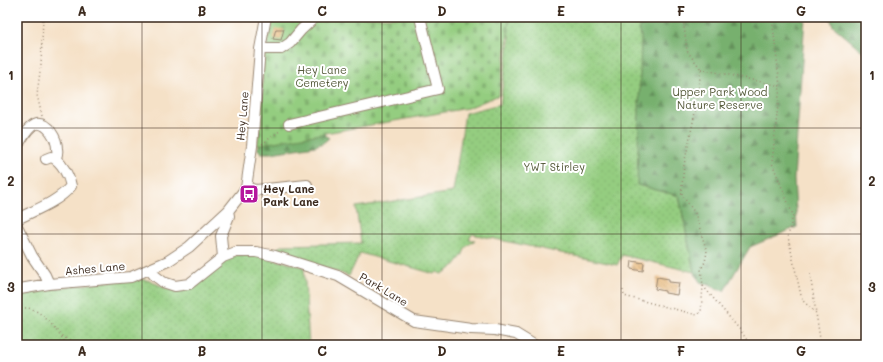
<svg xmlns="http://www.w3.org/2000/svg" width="883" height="362" viewBox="0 0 883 362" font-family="Mali,sans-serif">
	<defs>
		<pattern id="green-dots" width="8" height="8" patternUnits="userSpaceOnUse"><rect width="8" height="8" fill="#94cd80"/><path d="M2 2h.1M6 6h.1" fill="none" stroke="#80b06e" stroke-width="1.8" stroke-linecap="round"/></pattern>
		<pattern id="forest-firs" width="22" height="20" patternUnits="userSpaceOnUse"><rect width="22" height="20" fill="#77b06e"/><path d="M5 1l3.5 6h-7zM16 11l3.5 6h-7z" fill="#638f5a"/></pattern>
		<pattern id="cemetery-stones" width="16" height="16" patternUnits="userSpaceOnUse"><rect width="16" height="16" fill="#94cd80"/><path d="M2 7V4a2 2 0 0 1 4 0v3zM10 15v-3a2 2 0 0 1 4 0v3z" fill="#80b06e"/></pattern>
		<pattern id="building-back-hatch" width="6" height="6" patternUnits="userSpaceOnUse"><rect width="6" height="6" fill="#e6b36f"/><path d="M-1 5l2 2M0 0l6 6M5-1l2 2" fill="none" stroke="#bc925b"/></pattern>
	</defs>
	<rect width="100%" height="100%" fill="#fff"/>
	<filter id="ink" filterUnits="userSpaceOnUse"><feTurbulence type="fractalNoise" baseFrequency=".025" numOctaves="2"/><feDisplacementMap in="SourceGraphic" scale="8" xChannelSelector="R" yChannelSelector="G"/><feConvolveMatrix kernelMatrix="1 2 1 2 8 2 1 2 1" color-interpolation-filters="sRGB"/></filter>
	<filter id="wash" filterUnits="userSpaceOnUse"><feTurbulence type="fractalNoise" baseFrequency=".012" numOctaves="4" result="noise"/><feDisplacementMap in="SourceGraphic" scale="16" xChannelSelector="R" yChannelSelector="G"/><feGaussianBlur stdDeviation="0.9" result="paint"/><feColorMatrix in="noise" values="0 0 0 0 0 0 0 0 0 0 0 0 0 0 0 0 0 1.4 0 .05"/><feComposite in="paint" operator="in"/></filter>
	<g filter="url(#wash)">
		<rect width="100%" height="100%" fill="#f5e1c7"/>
		<!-- green -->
		<path fill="url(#green-dots)" stroke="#687c4f" d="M509,17H637L679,196L694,272L622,255L617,265L472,234L469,240H475L466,247L462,256L453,267L442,274L437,272L435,274L360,253L349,276L272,250L284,245L361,243L356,207L453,192L465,113L500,104L510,36H508Z
			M253,254L304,267L309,345H17V297L19,296L48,289L137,278L151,281L165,288L182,291L195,286L226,259L237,255Z"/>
		<!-- forest -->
		<path fill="url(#forest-firs)" stroke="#596d46" d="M637,17H805L794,179L797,227L750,247L724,291L700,282L694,272L679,196L637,185L641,37Z
			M830,17H866V54L833,26Z
			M322,132L329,138L323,143L315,146L271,153H261L257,148L263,142Z"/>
		<!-- cemetery -->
		<path fill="url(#cemetery-stones)" stroke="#687c4f" d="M271,17H509L508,36L499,95L468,108L257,145L261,121L263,60L268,39Z"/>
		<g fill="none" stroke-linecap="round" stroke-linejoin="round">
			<!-- stream -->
			<path stroke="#6dbce8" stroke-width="2.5" d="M864,17L866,19"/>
		</g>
		<g id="blocks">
			<!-- building -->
			<path fill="url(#building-back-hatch)" d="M276,29H284L281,40L273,39Z
				M632,261L644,263L643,271L631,269Z
				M657,277L669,279V282L679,283L677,295L665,293V291L655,289Z"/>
		</g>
	</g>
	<g filter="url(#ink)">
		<use href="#blocks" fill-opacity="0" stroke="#988672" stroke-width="1"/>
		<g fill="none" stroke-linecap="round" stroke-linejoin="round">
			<!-- minor casing -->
			<g stroke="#988672" stroke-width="12">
				<path id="minor" d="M260,49H281L290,43L301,30L315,17
					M289,124L438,89L420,17
					M17,146C22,139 28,126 36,124C48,122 57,139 57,149C58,152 57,155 56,158
					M246,188L256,190L307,185
					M17,219C35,210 58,202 71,186C69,176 61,160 51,157L46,159
					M17,226L32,256L45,275L49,284
					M223,257L221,236L229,216L228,211
					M150,270L154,275L163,282L175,286L189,284L223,257L236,252H256L275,256L338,276L414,321L471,329L495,330L516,334L534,345
					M17,292L20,289L49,284L131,277L168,261L189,247L228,211L246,188L252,146L260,49L266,17"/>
			</g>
			<!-- path -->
			<path stroke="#988672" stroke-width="1.5" stroke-dasharray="1 3" stroke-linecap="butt" d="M772,17L780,86L772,163L793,215L788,237L802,300L816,313L821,345
				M701,69L780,86
				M42,116L37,95L41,64L43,17
				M262,144L281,130
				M810,274L816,313
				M703,286L741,331L750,345
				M623,290L624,296L697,315L701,312L703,286L701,269L705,262L707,252L695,213L682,195V186L684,165L697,103L701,69L687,51L683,17
				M17,309C20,309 24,308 27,308C42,309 59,333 67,345
				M62,336L76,345
				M837,345L866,338"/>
			<!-- minor -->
			<use href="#minor" stroke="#fff" stroke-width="10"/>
		</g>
	</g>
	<!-- grid -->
	<path fill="none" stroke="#3b2a1e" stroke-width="1" stroke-opacity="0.55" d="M142,17V345M262,17V345M382,17V345M501,17V345M621,17V345M741,17V345M17,128H866M17,234H866"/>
	<!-- icons -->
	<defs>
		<g id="bus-square" transform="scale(1)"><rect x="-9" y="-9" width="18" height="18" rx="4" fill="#b5179e" stroke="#fff"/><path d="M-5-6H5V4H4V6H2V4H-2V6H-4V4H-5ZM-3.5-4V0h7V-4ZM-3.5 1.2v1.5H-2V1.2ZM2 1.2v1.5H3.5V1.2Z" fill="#fff"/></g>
	</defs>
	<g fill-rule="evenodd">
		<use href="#bus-square" x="249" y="194"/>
	</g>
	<g text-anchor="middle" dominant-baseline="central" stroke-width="4" stroke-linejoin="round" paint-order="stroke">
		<!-- park labels -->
		<g font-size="11" fill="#565b3b" stroke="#fff">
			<text x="322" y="69">Hey Lane<tspan x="322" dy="13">Cemetery</tspan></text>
			<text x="720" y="91">Upper Park Wood<tspan x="720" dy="13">Nature Reserve</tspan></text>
			<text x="554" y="166">YWT Stirley</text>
		</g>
		<!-- street labels -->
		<g font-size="11" fill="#3b2a1e" stroke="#fff">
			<text transform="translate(242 116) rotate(-85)">Hey Lane</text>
			<text transform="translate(95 268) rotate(-5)">Ashes Lane</text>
			<text transform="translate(384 289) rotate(31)">Park Lane</text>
		</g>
		<!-- poi labels -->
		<g font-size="11" font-weight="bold" fill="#3b2a1e" stroke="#fff" text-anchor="start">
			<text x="263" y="188">Hey Lane<tspan x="263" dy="13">Park Lane</tspan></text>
		</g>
	</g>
	<!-- margin -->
	<rect width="883" height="362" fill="none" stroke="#fff" stroke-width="44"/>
	<rect x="22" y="22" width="839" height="318" fill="none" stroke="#3b2a1e" stroke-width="1.5"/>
	<g font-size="13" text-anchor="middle" font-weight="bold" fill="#3b2a1e">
		<text x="82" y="16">A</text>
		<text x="202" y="16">B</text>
		<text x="322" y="16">C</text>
		<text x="442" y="16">D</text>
		<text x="561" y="16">E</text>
		<text x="681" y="16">F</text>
		<text x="801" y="16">G</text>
		<text x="11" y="80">1</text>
		<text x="872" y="80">1</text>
		<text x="11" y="186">2</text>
		<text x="872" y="186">2</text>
		<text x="11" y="292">3</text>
		<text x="872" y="292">3</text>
		<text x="82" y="356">A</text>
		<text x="202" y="356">B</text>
		<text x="322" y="356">C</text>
		<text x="442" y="356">D</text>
		<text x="561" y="356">E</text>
		<text x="681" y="356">F</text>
		<text x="801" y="356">G</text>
	</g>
</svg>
